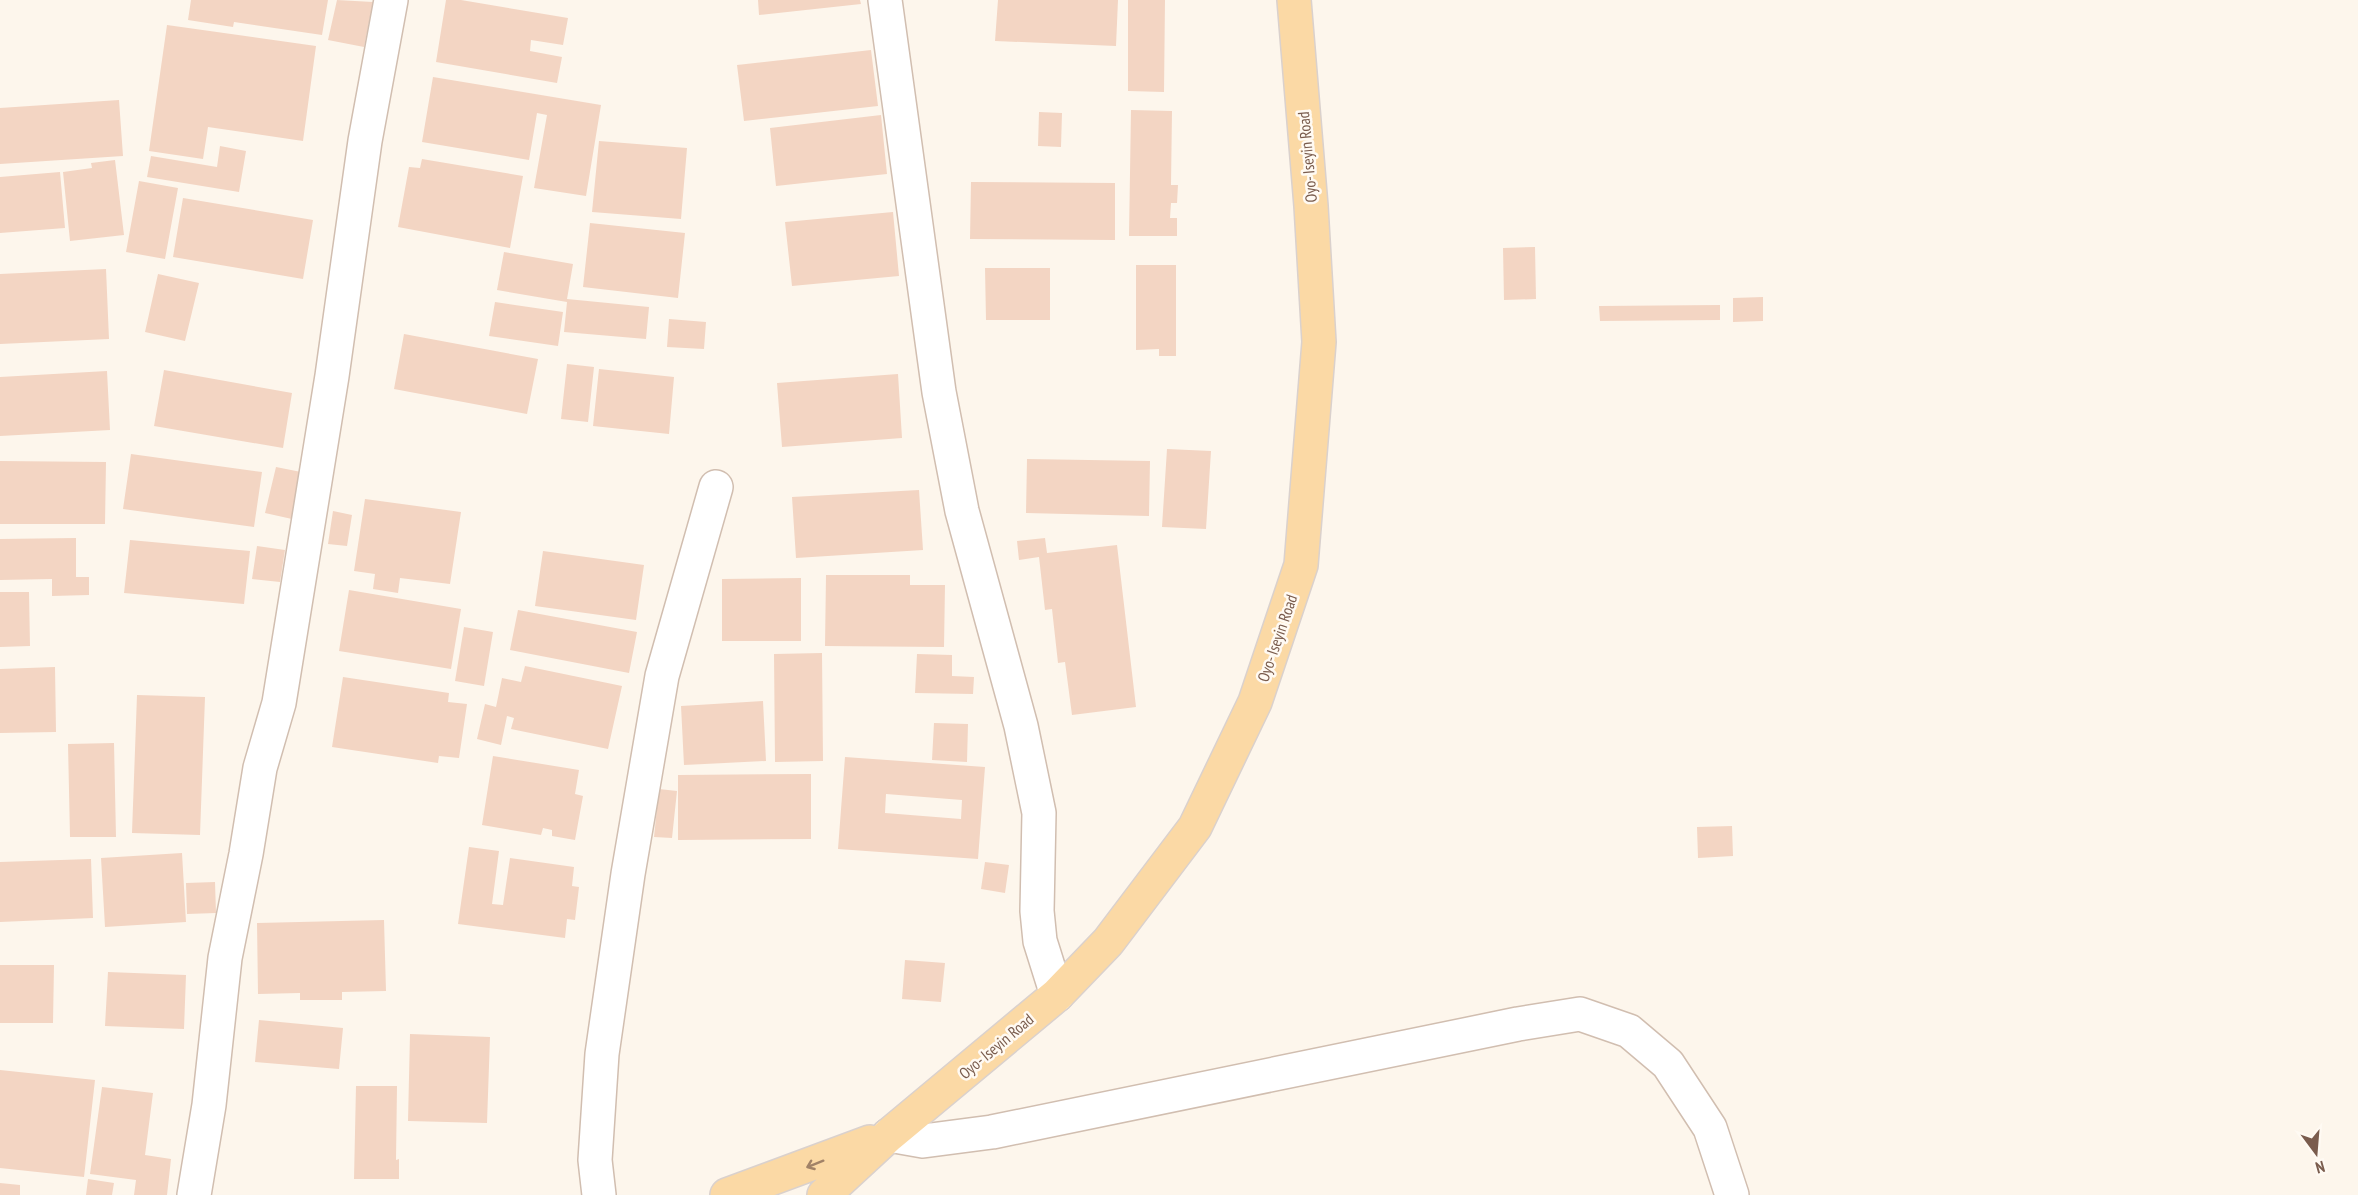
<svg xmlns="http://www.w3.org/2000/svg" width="2358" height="1195" viewBox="0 0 2358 1195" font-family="'PT Sans Narrow',sans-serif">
	<rect width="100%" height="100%" fill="#fdf6ec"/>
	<!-- building -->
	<path fill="#f3d5c3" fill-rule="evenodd" d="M191,0H328L322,35L234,22L233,27L188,20Z
		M337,0L373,2L364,47L328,40Z
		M446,0H461L568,18L563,45L531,40L530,51L562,57L557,83L436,62Z
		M758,0H860L861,4L759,15Z
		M998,0H1118L1116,46L995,41Z
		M1128,0H1165L1164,92L1128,91Z
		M167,25L316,46L303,141L208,127L203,159L149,151Z
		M871,50L878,106L744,121L737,65Z
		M433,77L601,105L586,196L534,188L547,115L537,113L529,160L422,142Z
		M119,100L123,156L0,164V108Z
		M1131,110L1172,111L1171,185H1178L1177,203H1171L1170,218H1177V236H1129Z
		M1039,112L1062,113L1061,147L1038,146Z
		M881,115L887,174L776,186L770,128Z
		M599,141L687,148L681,219L592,212Z
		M220,146L246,151L239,192L147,177L151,156L217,167Z
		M422,159L523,176L510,248L398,227L409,167L420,168Z
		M115,160L124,235L70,241L63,172L92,168L91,163Z
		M60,172L65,228L0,233V177Z
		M139,181L178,188L165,259L126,252Z
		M971,182L1115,183V240L970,239Z
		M183,198L313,220L303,279L173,257Z
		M893,212L899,276L792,286L785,222Z
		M590,223L685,233L678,298L583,287Z
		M1535,247L1536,299L1504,300L1503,248Z
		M504,252L573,264L567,299L649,307L646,339L564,332L567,302L497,290Z
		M1136,265H1176V356H1159V349L1136,350Z
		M985,268H1050V320H986Z
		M106,269L109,339L0,344V274Z
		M158,274L199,283L185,341L145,332Z
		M1763,297V321L1733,322V298Z
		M495,302L563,312L558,346L489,336Z
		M1720,305V320L1600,321L1599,306Z
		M669,319L706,322L704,349L667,347Z
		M404,334L538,359L527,414L394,389Z
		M567,364L594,367L588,422L561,419Z
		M599,369L674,377L669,434L593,426Z
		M164,370L292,393L283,448L154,426Z
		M107,371L110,430L0,436V377Z
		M898,374L902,438L782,447L777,383Z
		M1167,449L1211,451L1206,529L1162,527Z
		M131,454L262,472L254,527L123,509Z
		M1027,459L1150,461L1149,516L1026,513Z
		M0,461L106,462L105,524H0Z
		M276,467L301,472L292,519L265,513Z
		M919,490L923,550L796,558L792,497Z
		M365,499L461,512L450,584L400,578L398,593L373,589L375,574L354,571Z
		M333,511L352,515L347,546L328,544Z
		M76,538V577H89V595L52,596V579L0,580V539Z
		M1045,538L1047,553L1117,545L1136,707L1072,715L1065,662L1058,663L1052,609L1045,610L1039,557L1019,560L1017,541Z
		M130,540L250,551L244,604L124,593Z
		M257,546L285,550L280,582L252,579Z
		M543,551L644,565L636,620L535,606Z
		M826,575H910V585H945L944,647L825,646Z
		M801,578V641H722V579Z
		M349,590L461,609L451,669L339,651Z
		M0,592H29L30,646L0,647Z
		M518,610L637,632L629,673L510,650Z
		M464,627L493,632L484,686L455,681Z
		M822,653L823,761L775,762L774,654Z
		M917,654L952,655V676L974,677L973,694L915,693Z
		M525,666L622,686L608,749L511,729L514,718L507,716L501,745L477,739L485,704L496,707L502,678L521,682Z
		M55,667L56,732L0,733V669Z
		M343,677L449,693L448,702L467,704L459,758L439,756L438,763L332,747Z
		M137,695L205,697L200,835L132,833Z
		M763,701L766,761L684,765L681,706Z
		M934,723L968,724L967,762L932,760Z
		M114,743L116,837H70L68,744Z
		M493,756L579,770L575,794L583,796L575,840L552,836V830L543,828L541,835L482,825Z
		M845,757L985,767L978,859L838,849ZM886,794L962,800L961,819L885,813Z
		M811,774V839L678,840V775Z
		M659,789L677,791L672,838L654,837Z
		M1732,826L1733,856L1698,858L1697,827Z
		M469,847L499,851L492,904L503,905L510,858L574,867L572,886L579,887L575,920L567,919L565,938L458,924Z
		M182,853L186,922L105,927L101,858Z
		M91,859L93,918L0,922V862Z
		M985,862L1009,865L1005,893L981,889Z
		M215,882L216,913L187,914L186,883Z
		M384,920L386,991L342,992V1000H300V993L258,994L257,923Z
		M905,960L945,963L941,1002L902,999Z
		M0,965H54L53,1023H0Z
		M108,972L186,975L184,1029L105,1026Z
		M259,1020L343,1028L339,1069L255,1062Z
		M410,1034L490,1037L487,1123L408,1121Z
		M0,1070L95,1080L84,1177L0,1168Z
		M356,1086H397L396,1160L399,1159V1179H354Z
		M102,1087L153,1093L145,1155L171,1159L167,1195H134L136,1180L90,1174Z
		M88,1179L114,1183L112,1195H86Z
		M0,1183L20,1185V1195H0Z"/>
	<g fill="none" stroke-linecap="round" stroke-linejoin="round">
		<!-- minor casing -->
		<g stroke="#d1beb0" stroke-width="36">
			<path id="minor" d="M885,0L939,392L962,511L1021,726L1039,813L1037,911L1040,941L1057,995
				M889,1135L923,1141L992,1132L1518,1024L1580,1014L1629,1031L1668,1064L1710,1128L1732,1195
				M194,1195L209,1105L225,958L246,854L260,768L279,703L332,376L365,141L391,0
				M599,1195L595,1160L602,1054L628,874L662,676L716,487"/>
		</g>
		<!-- major casing -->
		<g stroke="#dad1cd" stroke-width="36">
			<path id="major" d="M727,1195L870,1142
				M824,1195L889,1135L1057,995L1108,942L1195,827L1255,702L1301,565L1319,342L1311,206L1294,0"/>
		</g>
		<!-- minor -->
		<use href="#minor" stroke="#fff" stroke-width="33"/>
		<!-- major -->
		<use href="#major" stroke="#fbd9a5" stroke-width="33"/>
	</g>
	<!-- one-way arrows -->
	<defs><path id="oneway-shaft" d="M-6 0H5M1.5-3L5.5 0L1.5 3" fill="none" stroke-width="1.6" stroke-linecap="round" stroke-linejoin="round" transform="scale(1.5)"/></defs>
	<use stroke="#a18267" href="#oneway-shaft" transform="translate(815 1164) rotate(158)"/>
	<g text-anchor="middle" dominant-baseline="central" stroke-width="5" stroke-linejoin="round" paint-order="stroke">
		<!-- street labels -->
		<g font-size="16" fill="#7a5c4d" stroke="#fffaf3">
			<text transform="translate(1307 157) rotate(-95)">Oyo- Iseyin Road</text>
			<text transform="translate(1277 638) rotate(-71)">Oyo- Iseyin Road</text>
			<text transform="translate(996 1046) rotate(-40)">Oyo- Iseyin Road</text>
		</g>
	</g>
	<!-- north arrow -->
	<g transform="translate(2316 1153) rotate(164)" stroke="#fffaf3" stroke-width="4.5" paint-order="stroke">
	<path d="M0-4.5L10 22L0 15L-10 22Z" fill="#7a5c4d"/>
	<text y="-9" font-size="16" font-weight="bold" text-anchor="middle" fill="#7a5c4d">N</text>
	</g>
</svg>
